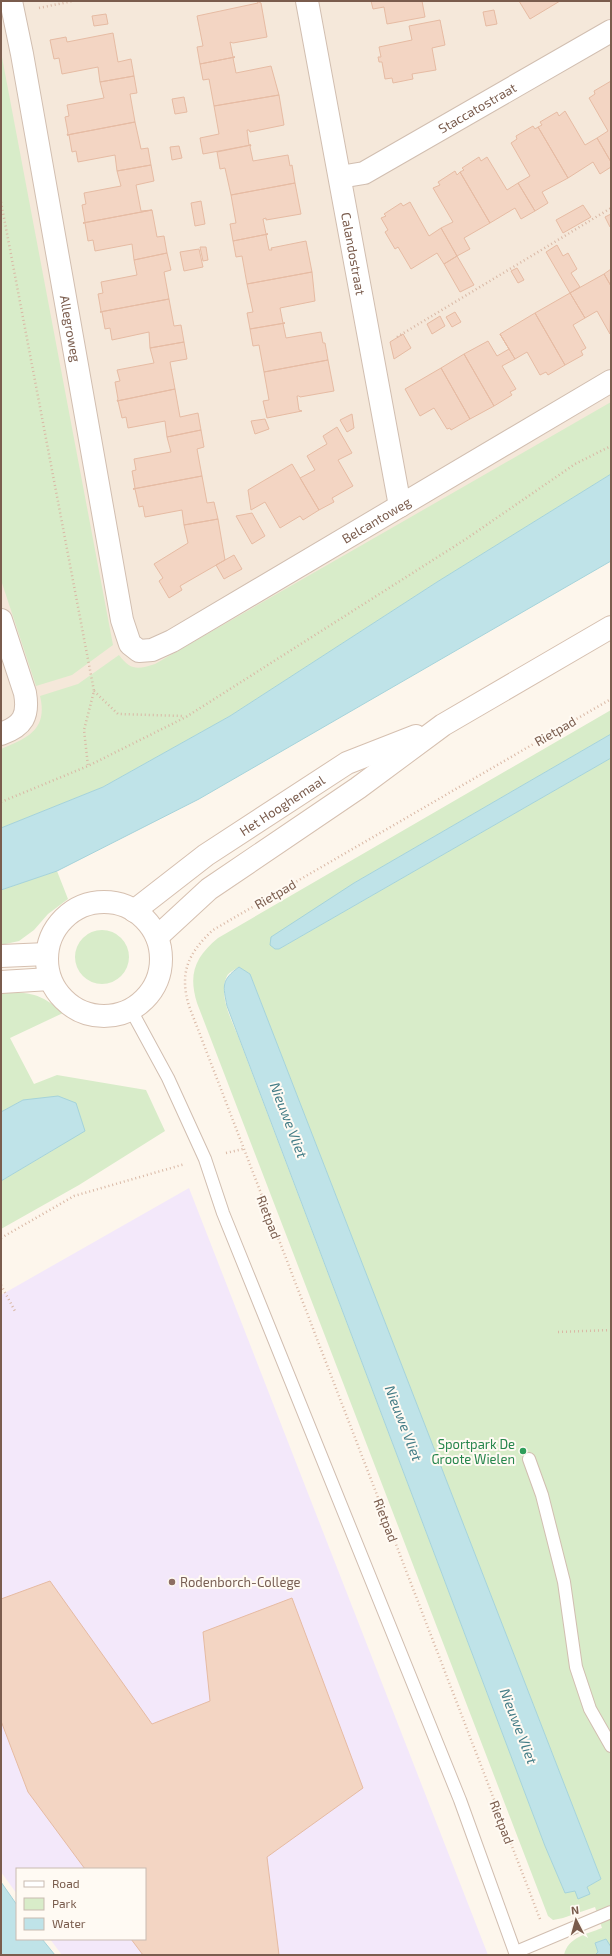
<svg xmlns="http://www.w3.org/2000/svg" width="612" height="1956" viewBox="0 0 612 1956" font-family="'Exo 2',sans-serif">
	<rect width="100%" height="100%" fill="#fdf6ec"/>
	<!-- residential -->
	<path fill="#f5e8da" d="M1,1H611V439L1,773Z"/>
	<!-- education -->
	<path fill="#f3e8fa" d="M189,1188L488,1955H62L50,1939H145V1869H17V1894L1,1872V1295Z"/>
	<!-- green -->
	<path fill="#d8ecc9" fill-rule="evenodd" d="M1,52L113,645L72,675L36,686L1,580Z
		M611,402V474L437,582L230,716L103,787L1,828V749C28,738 48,729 40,696L78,684L119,655C130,670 137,670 155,664Z
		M611,710V734L354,883L279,949L611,758V1947L606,1939L595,1943L598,1952L595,1955H564C568,1937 587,1934 602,1928L595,1907L563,1918L553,1920L548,1916L197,1003C188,974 195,957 218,938ZM239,967L250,974L269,1023L601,1879L587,1887L565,1893L545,1846L238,1036C231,1019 218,994 227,976C229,972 236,969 239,967Z
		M57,871L68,899L48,914L34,930L19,941L1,945V890Z
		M75 957a27 27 0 1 1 54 0a27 27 0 1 1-54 0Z
		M1,992C31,993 39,992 63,1013L10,1038L34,1084L57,1075L146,1090L165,1131L79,1185L1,1229V1181L55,1149L23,1100L1,1112Z"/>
	<!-- water -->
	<path fill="#bfe3e8" stroke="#a5d3da" d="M611,474V561L199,799L57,871L1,890V828L103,787L230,716L437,582Z
		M611,734V758L279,949H275L270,945L271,937L354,883Z
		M239,967L250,974L269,1023L601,1879L587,1887L590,1894L578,1899L575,1891L565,1893L545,1846L227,1006C223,986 221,980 239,967Z
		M58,1096L76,1103L85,1131L1,1181V1112L23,1100Z
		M1,1882L17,1905V1939H42L55,1955H1Z
		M606,1939L611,1947V1955H595L598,1952L595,1943Z"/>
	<!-- building -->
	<path fill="#f3d5c3" stroke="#e6bba3" d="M257,1L261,3L267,37L233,43L230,42L233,57H235L200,64L197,47L203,46L197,16L258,3Z
		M371,1H422L425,17L387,24L384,7L373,9Z
		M519,1H560L530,19Z
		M494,10L497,24L486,26L483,12Z
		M106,14L108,24L94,26L92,16Z
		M440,20L445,45L432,48L436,70L412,74L413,79L393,83L392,78L385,79L382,62H379L378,57H381L379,47L412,40L409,26Z
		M113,33L118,62L131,59L134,76L100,82L98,67L62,74L59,58L54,59L50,40L66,37L67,42Z
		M235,57L233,58L236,73L271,66L279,95L214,106L209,79L203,80L200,64Z
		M134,76L137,93L130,94L135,122L67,135L68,133L65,117L69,116L67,105L104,98L100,82Z
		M611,81V162L597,138L608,131L589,98L595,94L594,91Z
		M279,95L284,125L250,132L249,130H247L249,145H251L203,154L200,138L219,134L214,106Z
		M184,97L187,112L175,114L172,99Z
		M565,111L585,145L597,138L611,162V167L600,174L593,162L568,178L538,127L542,125L540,122L557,112L559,116Z
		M135,122L141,149L148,148L151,165L117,171L115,155L78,162L76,151L72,152L69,135H67Z
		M533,126L535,129L538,127L568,178L542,192L548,203L535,211L518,183L530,176L511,143L517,139L516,136Z
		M251,145L250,147L253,161L288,155L290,166L292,165L295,183L231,195L225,168L220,169L217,152Z
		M179,146L182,158L172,160L170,147Z
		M479,157L481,161L487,157L507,190L518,183L535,211L521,219L515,208L490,223L460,172L464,170L462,168Z
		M151,165L154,181L136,185L141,211L152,210L83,223L85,222L82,205L86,204L84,193L121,186L117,171Z
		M455,171L457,175L460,172L490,223L464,238L470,249L457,256L441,228L453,222L433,188L440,185L438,182Z
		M295,183L301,214L266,220V218L263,219L266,234H268L233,241L230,224L236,223L231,195Z
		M201,201L205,224L195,226L191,203Z
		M410,202L429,236L441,228L457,256L444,264L437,253L411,269L398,247L395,249L385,232L388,230L381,218L386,216L384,214L401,203L403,206Z
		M583,205L591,217L563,233L556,220Z
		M152,210L157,237L164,236L167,253L134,260L132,244L95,251L93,240L88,241L85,223H83Z
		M611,214V226L610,227L605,217Z
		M268,234L266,235L269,250H272L271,248L306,241L312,272L247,284L242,256L236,257L233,241Z
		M557,245L563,256L568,253L577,269L571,273L580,287L570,293L546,252Z
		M200,247H206L208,260L203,261Z
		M199,249L203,267L184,271L180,252Z
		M167,253L171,270L164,272L169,299L100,312L101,311L98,294L103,293L101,282L137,275L134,260Z
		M457,256L474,285L460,292L444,264Z
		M517,268L524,280L518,283L511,271Z
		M611,269V286L604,274Z
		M312,272L315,301L280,308L283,323H285L250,329L247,313L253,312L247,284Z
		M604,274L611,286L610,334L597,311L585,318L570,293Z
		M570,293L585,318L573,325L586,348L581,351L583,355L565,365L535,313Z
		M169,299L174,326L181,325L184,342L150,348L149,332L112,340L110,328L105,329L102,312H100Z
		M455,312L461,322L452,327L446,317Z
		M535,313L565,365L548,375L546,372L540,375L527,352L515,359L500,334Z
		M440,316L445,326L432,334L427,324Z
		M285,323L283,324L286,338L321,332L323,343H325L328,360L264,372L259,345L253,346L250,329Z
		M403,334L411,348L394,359L390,342Z
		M500,334L515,359L502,366L516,389L510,392L512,395L494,406L464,354L488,341L497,356L509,349Z
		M184,342L187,359L170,362L175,389L117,401L118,399L115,382L120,381L117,370L154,363L150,348Z
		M464,354L494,406L470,419L441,368Z
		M328,360L334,391L300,397L299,396H297L299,410L302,411L267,418L263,401L269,400L264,372Z
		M441,368L470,419L451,430L450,428L447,429L434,408L420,416L405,389Z
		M175,389L180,417L198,413L201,430L167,437L165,421L128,428L126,417L122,418L118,401H117Z
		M352,414L354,428L347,432L340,420Z
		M265,419L269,429L255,434L251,421Z
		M337,427L352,453L338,460L353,486L332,498L334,502L319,510L300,478L315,470L307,456L327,444L323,436Z
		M201,430L204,447L197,449L202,476L133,489L135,488L132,471L136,470L134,459L171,452L167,437Z
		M292,464L319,510L303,520L300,516L280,528L265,502L251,510L248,490Z
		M202,476L207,503L214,502L218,519L184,525L182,510L145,517L143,506L139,507L135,489H133Z
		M252,513L265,536L252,544L236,516Z
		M218,519L225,560L180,586L182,590L169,598L159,581L163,578L154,564L188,543L184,525Z
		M234,555L242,569L224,579L216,565Z
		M50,1581L152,1724L210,1701L203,1632L292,1598L363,1788L267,1857L279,1955H143L131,1939H145V1869H85L28,1792L1,1721V1599Z"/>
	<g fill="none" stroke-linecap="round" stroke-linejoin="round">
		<!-- lane casing -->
		<g stroke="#d1beb0" stroke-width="14">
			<path id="lane" d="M131,1010L168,1078L205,1159L223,1213L460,1800L516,1955
				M529,1459L542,1495L564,1582L576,1667L590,1709L611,1746
				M516,1952L611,1912"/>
		</g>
		<!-- street casing -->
		<g stroke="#d1beb0" stroke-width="24">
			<g id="street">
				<path id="s1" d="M11,1L22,54L122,620L130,644L139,651L152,650L172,641L611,381"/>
				<path id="s2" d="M307,1L400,506"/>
				<path id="s3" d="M340,177L364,173L611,31"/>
				<path d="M1,620L25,693C29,716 23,726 1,734"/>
			</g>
		</g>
		<!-- secondary casing -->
		<g stroke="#d6c0b0" stroke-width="24">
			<g id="secondary">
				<circle cx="104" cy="959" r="57"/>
				<path id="s4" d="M134,911L206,855L347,763L416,736"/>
				<path d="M157,937L209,889L358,788L443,725L611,627"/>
				<path d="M1,956L47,954"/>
				<path d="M1,982L50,979"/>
			</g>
		</g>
		<!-- path -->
		<path stroke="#d9b8a5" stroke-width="2.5" stroke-dasharray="1 3" stroke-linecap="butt" d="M39,8L73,1
			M1,202L94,691L84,730L88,766
			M397,337L611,208
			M94,691L118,714L184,716
			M1,802L88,766L186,717L466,539L575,464L611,446
			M226,1153L243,1149
			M1,1238L74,1196L185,1164
			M1,1285L16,1313
			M558,1332L611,1330
			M540,1919L189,1006C179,973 188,953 213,930L611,699"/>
		<!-- lane -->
		<use href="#lane" stroke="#fff" stroke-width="12"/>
		<!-- street -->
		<use href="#street" stroke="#fff" stroke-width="22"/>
		<!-- secondary -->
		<use href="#secondary" stroke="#fff" stroke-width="22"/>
	</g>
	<!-- markers -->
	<circle fill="#2e9e5b" stroke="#fffaf3" stroke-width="1.5" cx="523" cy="1451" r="4"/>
	<circle fill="#8d6e63" stroke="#fffaf3" stroke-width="1.5" cx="172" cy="1582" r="4"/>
	<g text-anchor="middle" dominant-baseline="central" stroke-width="4" stroke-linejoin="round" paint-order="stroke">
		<!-- street labels -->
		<g font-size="13" fill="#7a5c4d" stroke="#fffaf3">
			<text stroke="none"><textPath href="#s3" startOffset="155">Staccatostraat</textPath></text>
			<text stroke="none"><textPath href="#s2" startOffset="257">Calandostraat</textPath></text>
			<text stroke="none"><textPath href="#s1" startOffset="333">Allegroweg</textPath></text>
			<text stroke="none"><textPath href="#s1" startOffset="938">Belcantoweg</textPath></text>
			<text transform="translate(555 731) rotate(-30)">Rietpad</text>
			<text stroke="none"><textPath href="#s4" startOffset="182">Het Hooghemaal</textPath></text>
			<text transform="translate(275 894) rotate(-30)">Rietpad</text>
			<text transform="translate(269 1217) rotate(69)">Rietpad</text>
			<text transform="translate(386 1520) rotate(69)">Rietpad</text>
			<text transform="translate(502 1822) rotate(69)">Rietpad</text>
		</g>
		<!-- leisure labels -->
		<g font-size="13" fill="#27864d" stroke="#fffaf3" text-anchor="end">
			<text x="515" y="1444">Sportpark De<tspan x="515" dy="15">Groote Wielen</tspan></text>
		</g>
		<!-- education labels -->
		<g font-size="13" fill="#785e54" stroke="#fffaf3" text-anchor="start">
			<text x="180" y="1582">Rodenborch-College</text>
		</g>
		<!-- water labels -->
		<g font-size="14" font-style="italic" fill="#437c86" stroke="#fffaf3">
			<text transform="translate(289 1120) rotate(69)">Nieuwe Vliet</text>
			<text transform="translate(404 1423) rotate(69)">Nieuwe Vliet</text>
			<text transform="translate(519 1726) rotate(69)">Nieuwe Vliet</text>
		</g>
	</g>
	<!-- border -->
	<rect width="612" height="1956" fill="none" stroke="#7a5c4d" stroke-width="4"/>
	<!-- legend -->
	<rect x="16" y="1868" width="130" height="72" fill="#fffaf3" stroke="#cabbb1"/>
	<rect x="24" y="1881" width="20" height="6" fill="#ffffff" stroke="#cabbb1"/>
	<text x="52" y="1888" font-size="12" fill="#7a5c4d">Road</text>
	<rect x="24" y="1898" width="20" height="12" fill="#d8ecc9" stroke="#cabbb1"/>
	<text x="52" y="1908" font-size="12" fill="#7a5c4d">Park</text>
	<rect x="24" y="1918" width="20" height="12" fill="#bfe3e8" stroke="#cabbb1"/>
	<text x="52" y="1928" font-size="12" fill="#7a5c4d">Water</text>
	<!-- north arrow -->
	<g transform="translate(576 1920) rotate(354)" stroke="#fffaf3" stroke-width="3" paint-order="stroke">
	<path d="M0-3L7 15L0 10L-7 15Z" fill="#7a5c4d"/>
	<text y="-6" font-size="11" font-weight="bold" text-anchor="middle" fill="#7a5c4d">N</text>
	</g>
</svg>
